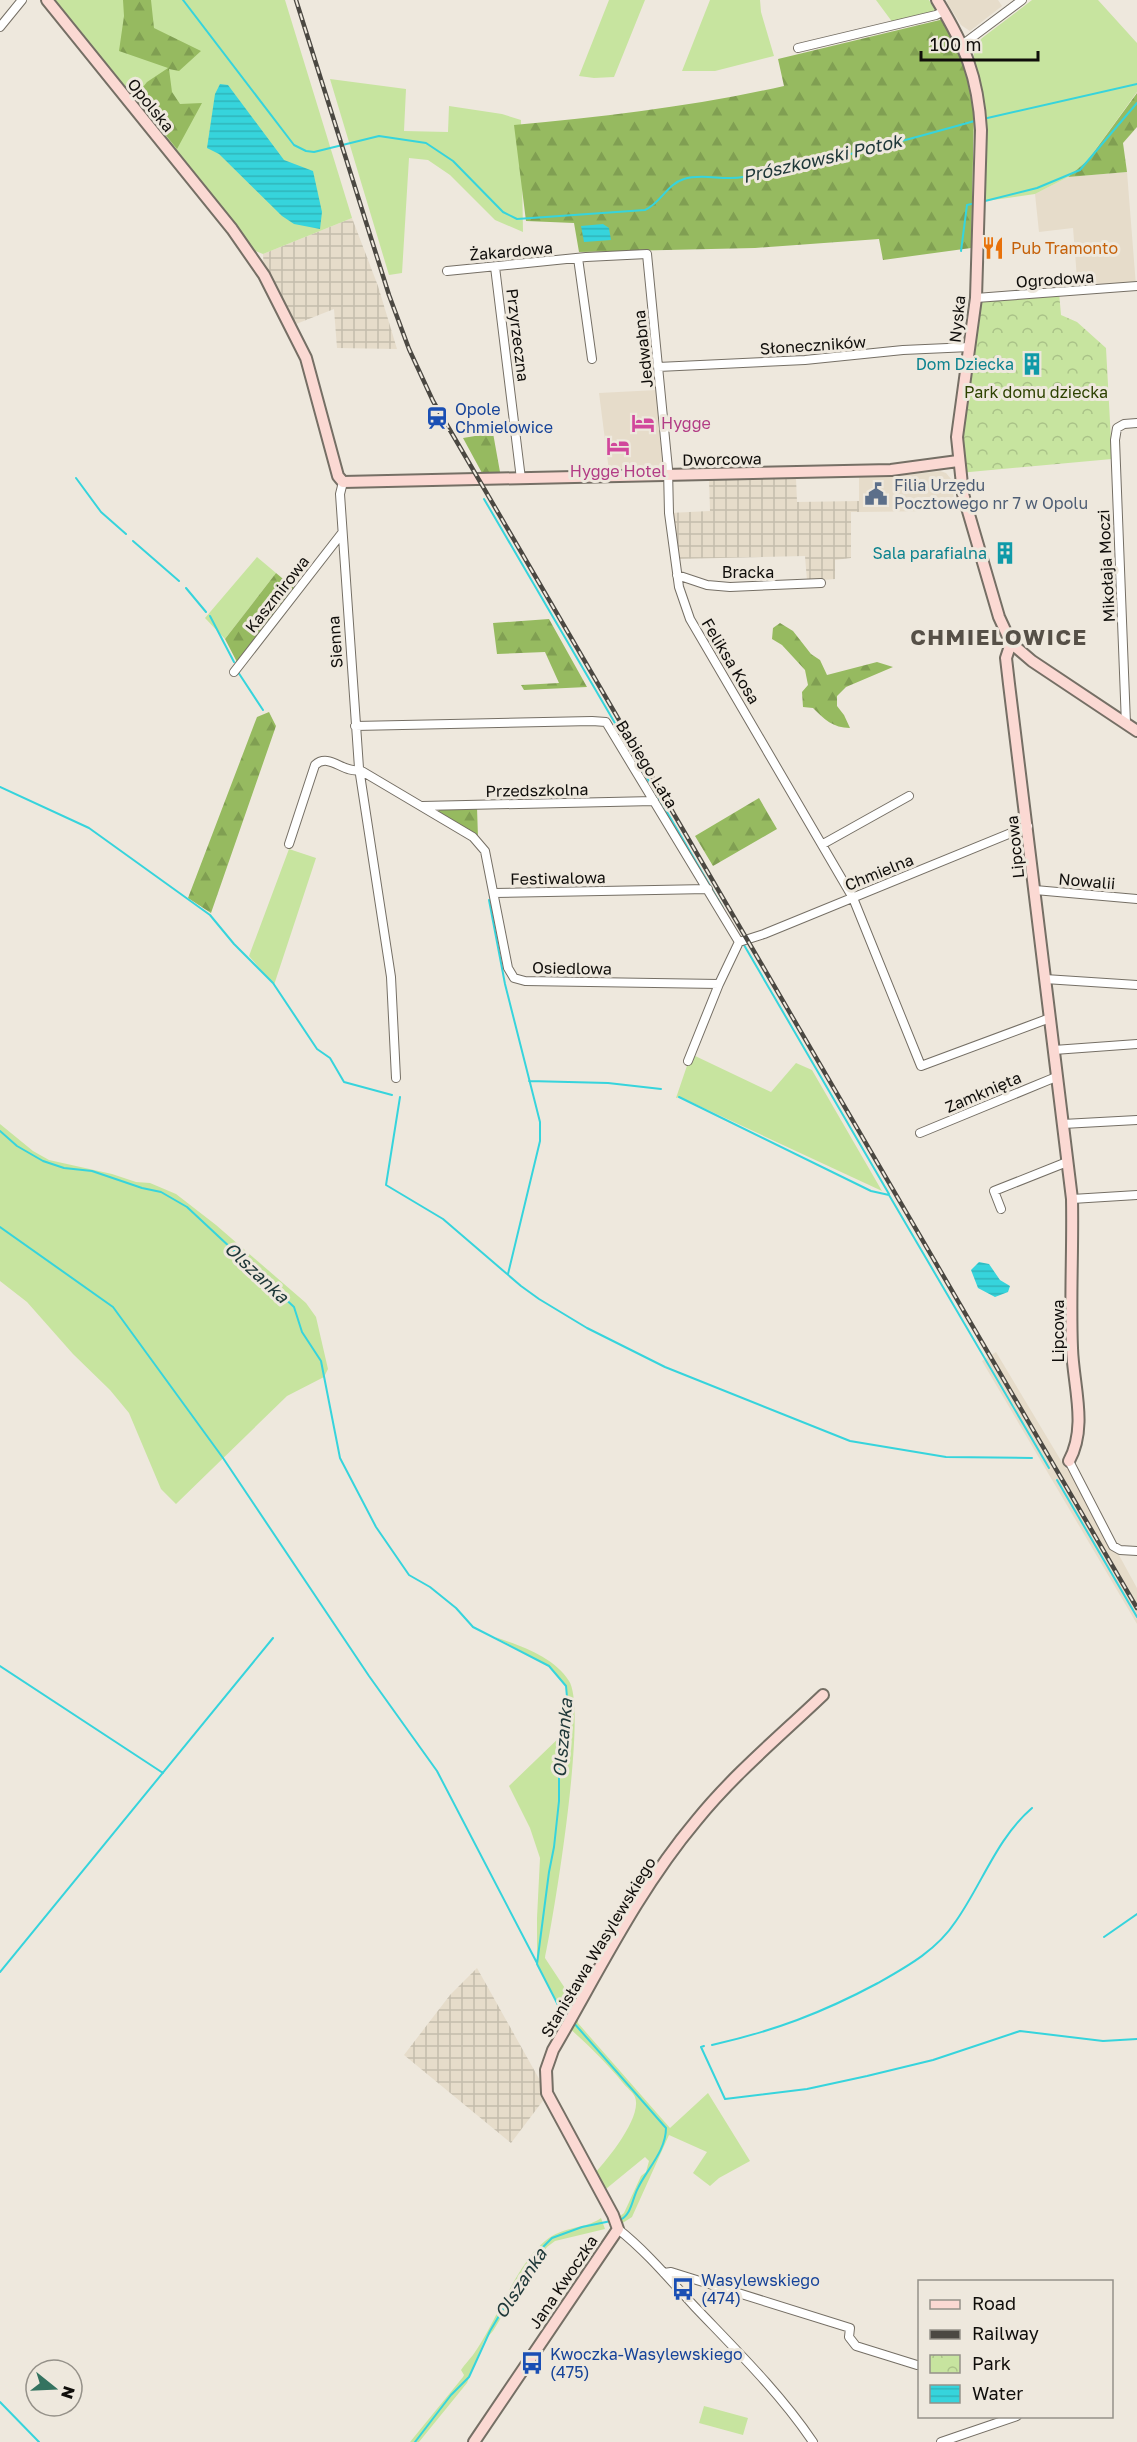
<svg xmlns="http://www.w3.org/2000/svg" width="1137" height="2442" viewBox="0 0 1137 2442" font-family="'Golos Text',sans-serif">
	<defs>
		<pattern id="industrial-grid" width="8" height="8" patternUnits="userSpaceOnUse" patternTransform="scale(1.5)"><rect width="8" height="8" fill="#e6dcca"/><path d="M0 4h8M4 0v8" fill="none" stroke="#c4bcac"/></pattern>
		<pattern id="forest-firs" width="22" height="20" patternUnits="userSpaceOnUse" patternTransform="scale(1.5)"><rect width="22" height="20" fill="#96ba60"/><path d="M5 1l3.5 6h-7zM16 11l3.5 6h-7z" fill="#809f52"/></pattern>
		<pattern id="park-crowns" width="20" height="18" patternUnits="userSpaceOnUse" patternTransform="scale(1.5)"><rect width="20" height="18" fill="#c7e49f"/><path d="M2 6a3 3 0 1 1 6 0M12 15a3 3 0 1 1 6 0" fill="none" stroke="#aac288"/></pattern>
		<pattern id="water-rules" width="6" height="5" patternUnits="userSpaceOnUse" patternTransform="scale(1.5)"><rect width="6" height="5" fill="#36d4dc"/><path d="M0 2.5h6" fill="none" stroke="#2fb5bb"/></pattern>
	</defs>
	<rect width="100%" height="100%" fill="#eee8dd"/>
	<!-- built -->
	<path fill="#e6dcca" d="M948,0H998L1002,6L970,31L961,25L946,1Z
		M1127,172L1136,286L1078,291L1073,228L1039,232L1035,194L1068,177Z
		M657,390L664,470L609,471L599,393Z
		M940,471L946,473L951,479L955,505L935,511L859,512V477L898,476Z
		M996,1352L1066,1469L1070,1466L1137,1588V1624L982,1361Z"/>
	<!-- industrial -->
	<path fill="url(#industrial-grid)" d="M352,218L378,286L397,349L337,348L334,309L291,326L264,275L263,254Z
		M796,478L797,502L859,501V512H851V558L835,560V579L807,581L805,556L675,559L669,513L710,511L709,480Z
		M477,1968L547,2093L545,2098L511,2143L404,2055L450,1995Z"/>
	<!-- grass -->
	<path fill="#c7e49f" d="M55,0H285L352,218L263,254L253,250L98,63L83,34Z
		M609,0H645L614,77L594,78L579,76Z
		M710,0H760L761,12L774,56L715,71H682Z
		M876,0H929L936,12L893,23Z
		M1032,0H1098L1137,43V92L1088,160L1068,177L1035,194L979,202L981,130L973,72L974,48L982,38Z
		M330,79L406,89L404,131L448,132L449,106L502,114L521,120L523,232L495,220L450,175L428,160L409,158L402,273L389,275Z
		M257,557L276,573L225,639L205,618Z
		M289,849L316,858L274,985L249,956Z
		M691,1054L771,1092L796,1063L812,1070L882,1191L680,1097L676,1098Z
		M0,1124L33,1151L49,1160L112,1174L136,1182L150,1183L176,1194L216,1225L306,1303L316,1317L328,1369L324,1377L287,1396L176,1504L161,1489L129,1413L110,1390L73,1354L27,1302L0,1281Z
		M495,1637C521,1646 554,1657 569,1681C588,1709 554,1916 545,1958L578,2008V2023L584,2030L670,2128L708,2093L750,2161L719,2178L710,2186L693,2173L707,2152L669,2135L632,2217L621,2224L618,2218L624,2213L641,2176L646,2172L649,2161L645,2157L601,2193L592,2176C605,2163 643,2117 635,2097C633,2092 626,2087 623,2083C606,2062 587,2044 567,2026L577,2010L558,2005L537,1964V1918L540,1858L530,1828L509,1786L564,1733L568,1708L566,1686L549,1666Z
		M601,2218L605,2229L555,2241L547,2247L526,2276L493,2331L484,2341L467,2383L419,2442H410L463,2377L464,2375L461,2370C465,2364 469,2360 473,2355C496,2323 515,2266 545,2241C562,2226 586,2229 601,2218Z
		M704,2406L748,2418L743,2435L699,2423Z"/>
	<!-- forest -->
	<path fill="url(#forest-firs)" d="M123,0H151L154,28L201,51L179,71L169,69L172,92L180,104L202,103L177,149L135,97L147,82L168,68L119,51L124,16Z
		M944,19L965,68L974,113L971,248L883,260L879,239L755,248L579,252L574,223L526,221L514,125C605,117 695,106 784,86L778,59Z
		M1137,93V127L1123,143L1127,172L1068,177L1088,160Z
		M493,433L500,472L482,473L463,438Z
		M276,573L294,588L238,664L225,639Z
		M549,619L587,687L524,690L521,685L559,683L545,652L497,654L493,623Z
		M780,623L793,631L811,654L820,660L827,675L877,662L893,667L846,687L837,696V706L844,715L850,728C833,728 824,719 813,708L803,707L802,692L808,685L805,670L782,645L772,639L773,628Z
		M269,712L276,726L211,913L188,898L257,717Z
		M759,798L777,829L713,866L695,836Z
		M477,807L478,838L438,812L440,808Z"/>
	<!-- park -->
	<path fill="url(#park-crowns)" d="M1059,292L1061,315L1077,322L1106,348L1112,459L959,473L958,461L976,298Z"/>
	<!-- water -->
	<path fill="url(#water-rules)" d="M220,84L228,85L284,160L313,171L322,212L320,229L294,224L282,216L219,154L207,148L215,94Z
		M603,224L609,228L611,240L584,242L581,226Z
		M979,1262L989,1264L1000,1280L1010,1286L1008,1292L995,1297L978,1288L971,1270Z"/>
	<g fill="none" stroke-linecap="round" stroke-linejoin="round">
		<!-- stream -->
		<path stroke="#36d4dc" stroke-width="2" d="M183,0L294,145L306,151L314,152L379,136L426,143L453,161L503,212L517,219L645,210C661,203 667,184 684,179C702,173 724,181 743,177C822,163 900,142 978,120
			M983,119L1137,84
			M981,202L1037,188L1080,170L1137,103
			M961,251L967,205L976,203
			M76,478L101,512L126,534
			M484,499L723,908
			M133,541L179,581
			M186,588L206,612
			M210,616L234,662
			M238,672L263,710
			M0,787L89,828L210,915L234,944L273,983L317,1049L330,1058L344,1082L392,1095
			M489,900L505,984L540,1122V1141L508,1274
			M744,945L889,1194
			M529,1081L608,1083L661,1089
			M400,1097L386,1185L443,1219L521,1286L539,1299L587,1328L665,1367L850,1441L946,1457L1032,1458
			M679,1097L871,1191L889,1195L1049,1468
			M0,1131L17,1146L43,1161L64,1168L92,1171L142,1188L161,1192L187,1207L294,1307L302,1332L321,1361L340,1458L376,1527L409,1575L430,1587L456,1608L473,1627L549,1666L566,1686L568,1708L559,1767V1801L554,1847L549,1872L537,1964L558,2005L569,2017
			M0,1227L113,1307L223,1458L369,1676L437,1771L537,1963
			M1057,1480L1137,1617
			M0,1666L163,1773
			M1104,1937L1137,1914
			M0,1972L273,1638
			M573,2022L666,2128C666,2151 647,2169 638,2188C632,2199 632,2214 620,2220
			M712,2045C774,2031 822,2013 878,1983C908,1966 937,1950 956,1921C982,1884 997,1838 1032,1808
			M704,2046L701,2047L725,2099L807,2089L867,2076L933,2060L1020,2031L1103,2041L1137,2039
			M0,2402L39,2442
			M415,2442L451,2395L469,2377L490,2331L530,2264L543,2247L552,2238L582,2227L611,2221"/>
		<!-- street casing -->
		<g stroke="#756f65" stroke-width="10">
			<path id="street" d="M0,27L22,0
				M962,45L1022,0
				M798,48L936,15L944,11
				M578,258L592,359
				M495,267L521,479
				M447,271L586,257L647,254L668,469L669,513L679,587L690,619L853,898L921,1066L1050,1018
				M976,298L1137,286
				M658,367L805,360L903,350L970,347
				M343,482L340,494L359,768L391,977L396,1078
				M677,575L707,585L730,587L821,583
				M234,672L342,533
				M1126,724L1115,440L1117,428L1124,424L1137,423
				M355,726L592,721L606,722L739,942
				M422,806L654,801
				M289,844L315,765C329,752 344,774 360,770L473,837L485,851L508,968L514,978L525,981L719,984
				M823,844L909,796
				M1035,890L1137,899
				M494,893L708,889
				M739,942L764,934L1028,826
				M1045,979L1137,985
				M1054,1050L1137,1044
				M688,1061L719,984L739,942
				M1063,1124L1137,1120
				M920,1133L1056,1077
				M1072,1199L1137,1195
				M1001,1209L994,1191L1067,1162
				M1069,1461L1113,1546L1120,1550L1137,1551
				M618,2229C647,2252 670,2280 695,2307C736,2350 779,2392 813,2442
				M664,2273L671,2272L850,2328L849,2337L856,2346L917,2365
				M941,2442L1017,2416"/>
		</g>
		<!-- secondary casing -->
		<g stroke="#756f65" stroke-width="14">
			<path id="secondary" d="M47,0L232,229L264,275L306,358L338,476L343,482L891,470L958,461
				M937,0C965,46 978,76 981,130L976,298L957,437L963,494L999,617L1011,643L1032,661L1137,731
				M1011,643L1006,658L1009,684L1072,1199C1073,1249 1070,1298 1072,1348C1073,1385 1088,1426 1069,1461
				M474,2442L618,2229L613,2215L547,2093L546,2070L553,2050C598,1973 638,1890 696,1821C733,1775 780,1736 823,1695"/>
		</g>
		<!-- street -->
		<use href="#street" stroke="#fff" stroke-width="8"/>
		<!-- secondary -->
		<use href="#secondary" stroke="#fbd9d3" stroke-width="10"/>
		<!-- rail casing -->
		<g stroke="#4b4842" stroke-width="4.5">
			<path id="rail" d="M296,0L389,295L409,349L433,401L1137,1608"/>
		</g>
		<!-- rail -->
		<use href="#rail" stroke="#eee8dd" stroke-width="2" stroke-dasharray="7" stroke-linecap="butt"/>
	</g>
	<!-- icons -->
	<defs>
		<g id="restaurant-bare" transform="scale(1.8)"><path d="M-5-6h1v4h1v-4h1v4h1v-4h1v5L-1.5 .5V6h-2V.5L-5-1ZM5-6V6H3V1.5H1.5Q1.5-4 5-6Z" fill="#e8710a" stroke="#eee8dd" stroke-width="2.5" paint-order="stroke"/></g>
		<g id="building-bare" transform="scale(1.8)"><path d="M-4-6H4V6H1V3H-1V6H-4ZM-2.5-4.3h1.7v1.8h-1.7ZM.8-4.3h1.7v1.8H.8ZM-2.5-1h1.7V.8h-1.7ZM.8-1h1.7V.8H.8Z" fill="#0f9aa8" stroke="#eee8dd" stroke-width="2.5" paint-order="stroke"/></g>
		<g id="station-bare" transform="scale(1.8)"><path d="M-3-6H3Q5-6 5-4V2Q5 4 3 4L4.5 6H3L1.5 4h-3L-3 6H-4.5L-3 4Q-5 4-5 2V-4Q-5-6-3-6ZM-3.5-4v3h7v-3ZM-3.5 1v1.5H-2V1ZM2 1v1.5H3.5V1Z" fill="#1a4fb4" stroke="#eee8dd" stroke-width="2.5" paint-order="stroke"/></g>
		<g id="hotel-bare" transform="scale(1.8)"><path d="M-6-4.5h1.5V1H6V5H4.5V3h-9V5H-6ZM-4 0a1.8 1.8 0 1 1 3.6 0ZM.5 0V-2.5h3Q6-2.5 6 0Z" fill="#d1479c" stroke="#eee8dd" stroke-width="2.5" paint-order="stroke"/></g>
		<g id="civic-bare" transform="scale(1.8)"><path d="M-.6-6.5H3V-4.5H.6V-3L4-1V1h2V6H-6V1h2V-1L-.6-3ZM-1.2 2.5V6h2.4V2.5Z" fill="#5c6f8a" stroke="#eee8dd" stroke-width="2.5" paint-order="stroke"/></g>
		<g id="bus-bare" transform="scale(1.8)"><path d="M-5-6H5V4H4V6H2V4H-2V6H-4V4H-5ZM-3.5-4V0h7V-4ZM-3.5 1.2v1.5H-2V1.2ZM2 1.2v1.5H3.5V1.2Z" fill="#1a4fb4" stroke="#eee8dd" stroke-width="2.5" paint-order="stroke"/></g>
	</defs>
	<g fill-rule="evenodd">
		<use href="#restaurant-bare" x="993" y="248"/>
		<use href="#building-bare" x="1032" y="364"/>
		<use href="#station-bare" x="437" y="418"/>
		<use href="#hotel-bare" x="643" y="423"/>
		<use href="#hotel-bare" x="618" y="446"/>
		<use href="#civic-bare" x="876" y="494"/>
		<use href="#building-bare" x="1005" y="553"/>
		<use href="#bus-bare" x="683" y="2289"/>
		<use href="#bus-bare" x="532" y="2363"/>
	</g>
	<g text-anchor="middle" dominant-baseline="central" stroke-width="6" stroke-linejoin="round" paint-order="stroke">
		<!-- street labels -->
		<g font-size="16" fill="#100e0b" stroke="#eee8dd">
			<text transform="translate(151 105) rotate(51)">Opolska</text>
			<text transform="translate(511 251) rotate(-5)">Żakardowa</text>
			<text transform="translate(1055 279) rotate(-4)">Ogrodowa</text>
			<text transform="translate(957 319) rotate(-84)">Nyska</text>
			<text transform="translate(518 335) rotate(83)">Przyrzeczna</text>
			<text transform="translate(813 345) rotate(-4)">Słoneczników</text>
			<text transform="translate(643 349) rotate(-96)">Jedwabna</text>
			<text transform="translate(722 459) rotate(-1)">Dworcowa</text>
			<text transform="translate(1106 566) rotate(-93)">Mikołaja Moczi</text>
			<text x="748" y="572">Bracka</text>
			<text transform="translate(277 594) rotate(-52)">Kaszmirowa</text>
			<text transform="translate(335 642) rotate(-94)">Sienna</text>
			<text transform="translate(731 661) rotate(59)">Feliksa Kosa</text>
			<text transform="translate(647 764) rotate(58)">Babiego Lata</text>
			<text transform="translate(537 790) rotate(-1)">Przedszkolna</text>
			<text transform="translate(1015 847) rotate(-96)">Lipcowa</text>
			<text transform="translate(879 872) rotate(-22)">Chmielna</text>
			<text transform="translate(558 878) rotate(-1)">Festiwalowa</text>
			<text transform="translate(1087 881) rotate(5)">Nowalii</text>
			<text transform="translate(572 968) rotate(1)">Osiedlowa</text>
			<text transform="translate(983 1092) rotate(-23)">Zamknięta</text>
			<text transform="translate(1058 1331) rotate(-90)">Lipcowa</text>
			<text transform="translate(598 1947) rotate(-59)">Stanisława Wasylewskiego</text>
			<text transform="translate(563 2282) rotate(-56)">Jana Kwoczka</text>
		</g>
		<!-- food labels -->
		<g font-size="16" fill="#c56008" stroke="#eee8dd" text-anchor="start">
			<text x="1011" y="248">Pub Tramonto</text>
		</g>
		<!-- culture labels -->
		<g font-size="16" fill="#0d838f" stroke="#eee8dd" text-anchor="end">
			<text x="1014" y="364">Dom Dziecka</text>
			<text x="987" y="553">Sala parafialna</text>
		</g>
		<!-- park labels -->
		<g font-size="16" fill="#2d4200" stroke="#eee8dd">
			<text x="1036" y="392">Park domu dziecka</text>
		</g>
		<!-- transit labels -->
		<g font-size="16" fill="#164399" stroke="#eee8dd" text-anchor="start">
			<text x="455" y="409">Opole<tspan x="455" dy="18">Chmielowice</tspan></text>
			<text x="701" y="2280">Wasylewskiego<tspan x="701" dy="18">(474)</tspan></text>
			<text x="550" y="2354">Kwoczka-Wasylewskiego<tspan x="550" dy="18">(475)</tspan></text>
		</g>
		<!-- hotel labels -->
		<g font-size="16" fill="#b23c85" stroke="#eee8dd" text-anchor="start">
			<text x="661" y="423">Hygge</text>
			<text x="618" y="471" text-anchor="middle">Hygge Hotel</text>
		</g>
		<!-- service labels -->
		<g font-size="16" fill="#4e5e75" stroke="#eee8dd" text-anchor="start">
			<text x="894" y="485">Filia Urzędu<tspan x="894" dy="18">Pocztowego nr 7 w Opolu</tspan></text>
		</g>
		<!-- water labels -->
		<g font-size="18" font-style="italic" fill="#20393a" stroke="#eee8dd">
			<text transform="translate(822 158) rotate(-13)">Prószkowski Potok</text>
			<text transform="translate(257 1272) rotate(43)">Olszanka</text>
			<text transform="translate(562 1738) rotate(-85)">Olszanka</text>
			<text transform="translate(520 2283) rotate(-57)">Olszanka</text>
		</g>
		<!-- district labels -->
		<g font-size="22" font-weight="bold" letter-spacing="1.5" fill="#565047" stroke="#eee8dd">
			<text x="999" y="636">CHMIELOWICE</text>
		</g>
	</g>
	<!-- legend -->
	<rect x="918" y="2280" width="195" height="138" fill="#eee8dd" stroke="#959189" stroke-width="1.5"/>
	<rect x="930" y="2300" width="30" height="9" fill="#fbd9d3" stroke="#959189" stroke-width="1.5"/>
	<text x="972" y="2310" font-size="18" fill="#100e0b">Road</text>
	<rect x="930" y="2330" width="30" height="9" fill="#4b4842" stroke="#959189" stroke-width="1.5"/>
	<text x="972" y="2340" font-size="18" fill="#100e0b">Railway</text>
	<rect x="930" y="2355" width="30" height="18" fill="url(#park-crowns)" stroke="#959189" stroke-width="1.5"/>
	<text x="972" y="2370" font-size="18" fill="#100e0b">Park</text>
	<rect x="930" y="2385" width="30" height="18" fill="url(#water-rules)" stroke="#959189" stroke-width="1.5"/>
	<text x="972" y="2400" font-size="18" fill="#100e0b">Water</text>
	<!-- north arrow -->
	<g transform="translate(54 2388) rotate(108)"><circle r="28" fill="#eee8dd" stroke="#959189" stroke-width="1.5"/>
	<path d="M0-4.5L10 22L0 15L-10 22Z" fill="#347360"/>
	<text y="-9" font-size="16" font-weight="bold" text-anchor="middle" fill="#100e0b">N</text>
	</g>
	<!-- scale -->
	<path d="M921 51v9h117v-9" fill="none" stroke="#100e0b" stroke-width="3"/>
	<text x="930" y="51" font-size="18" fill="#100e0b" stroke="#eee8dd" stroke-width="4.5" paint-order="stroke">100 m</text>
</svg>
